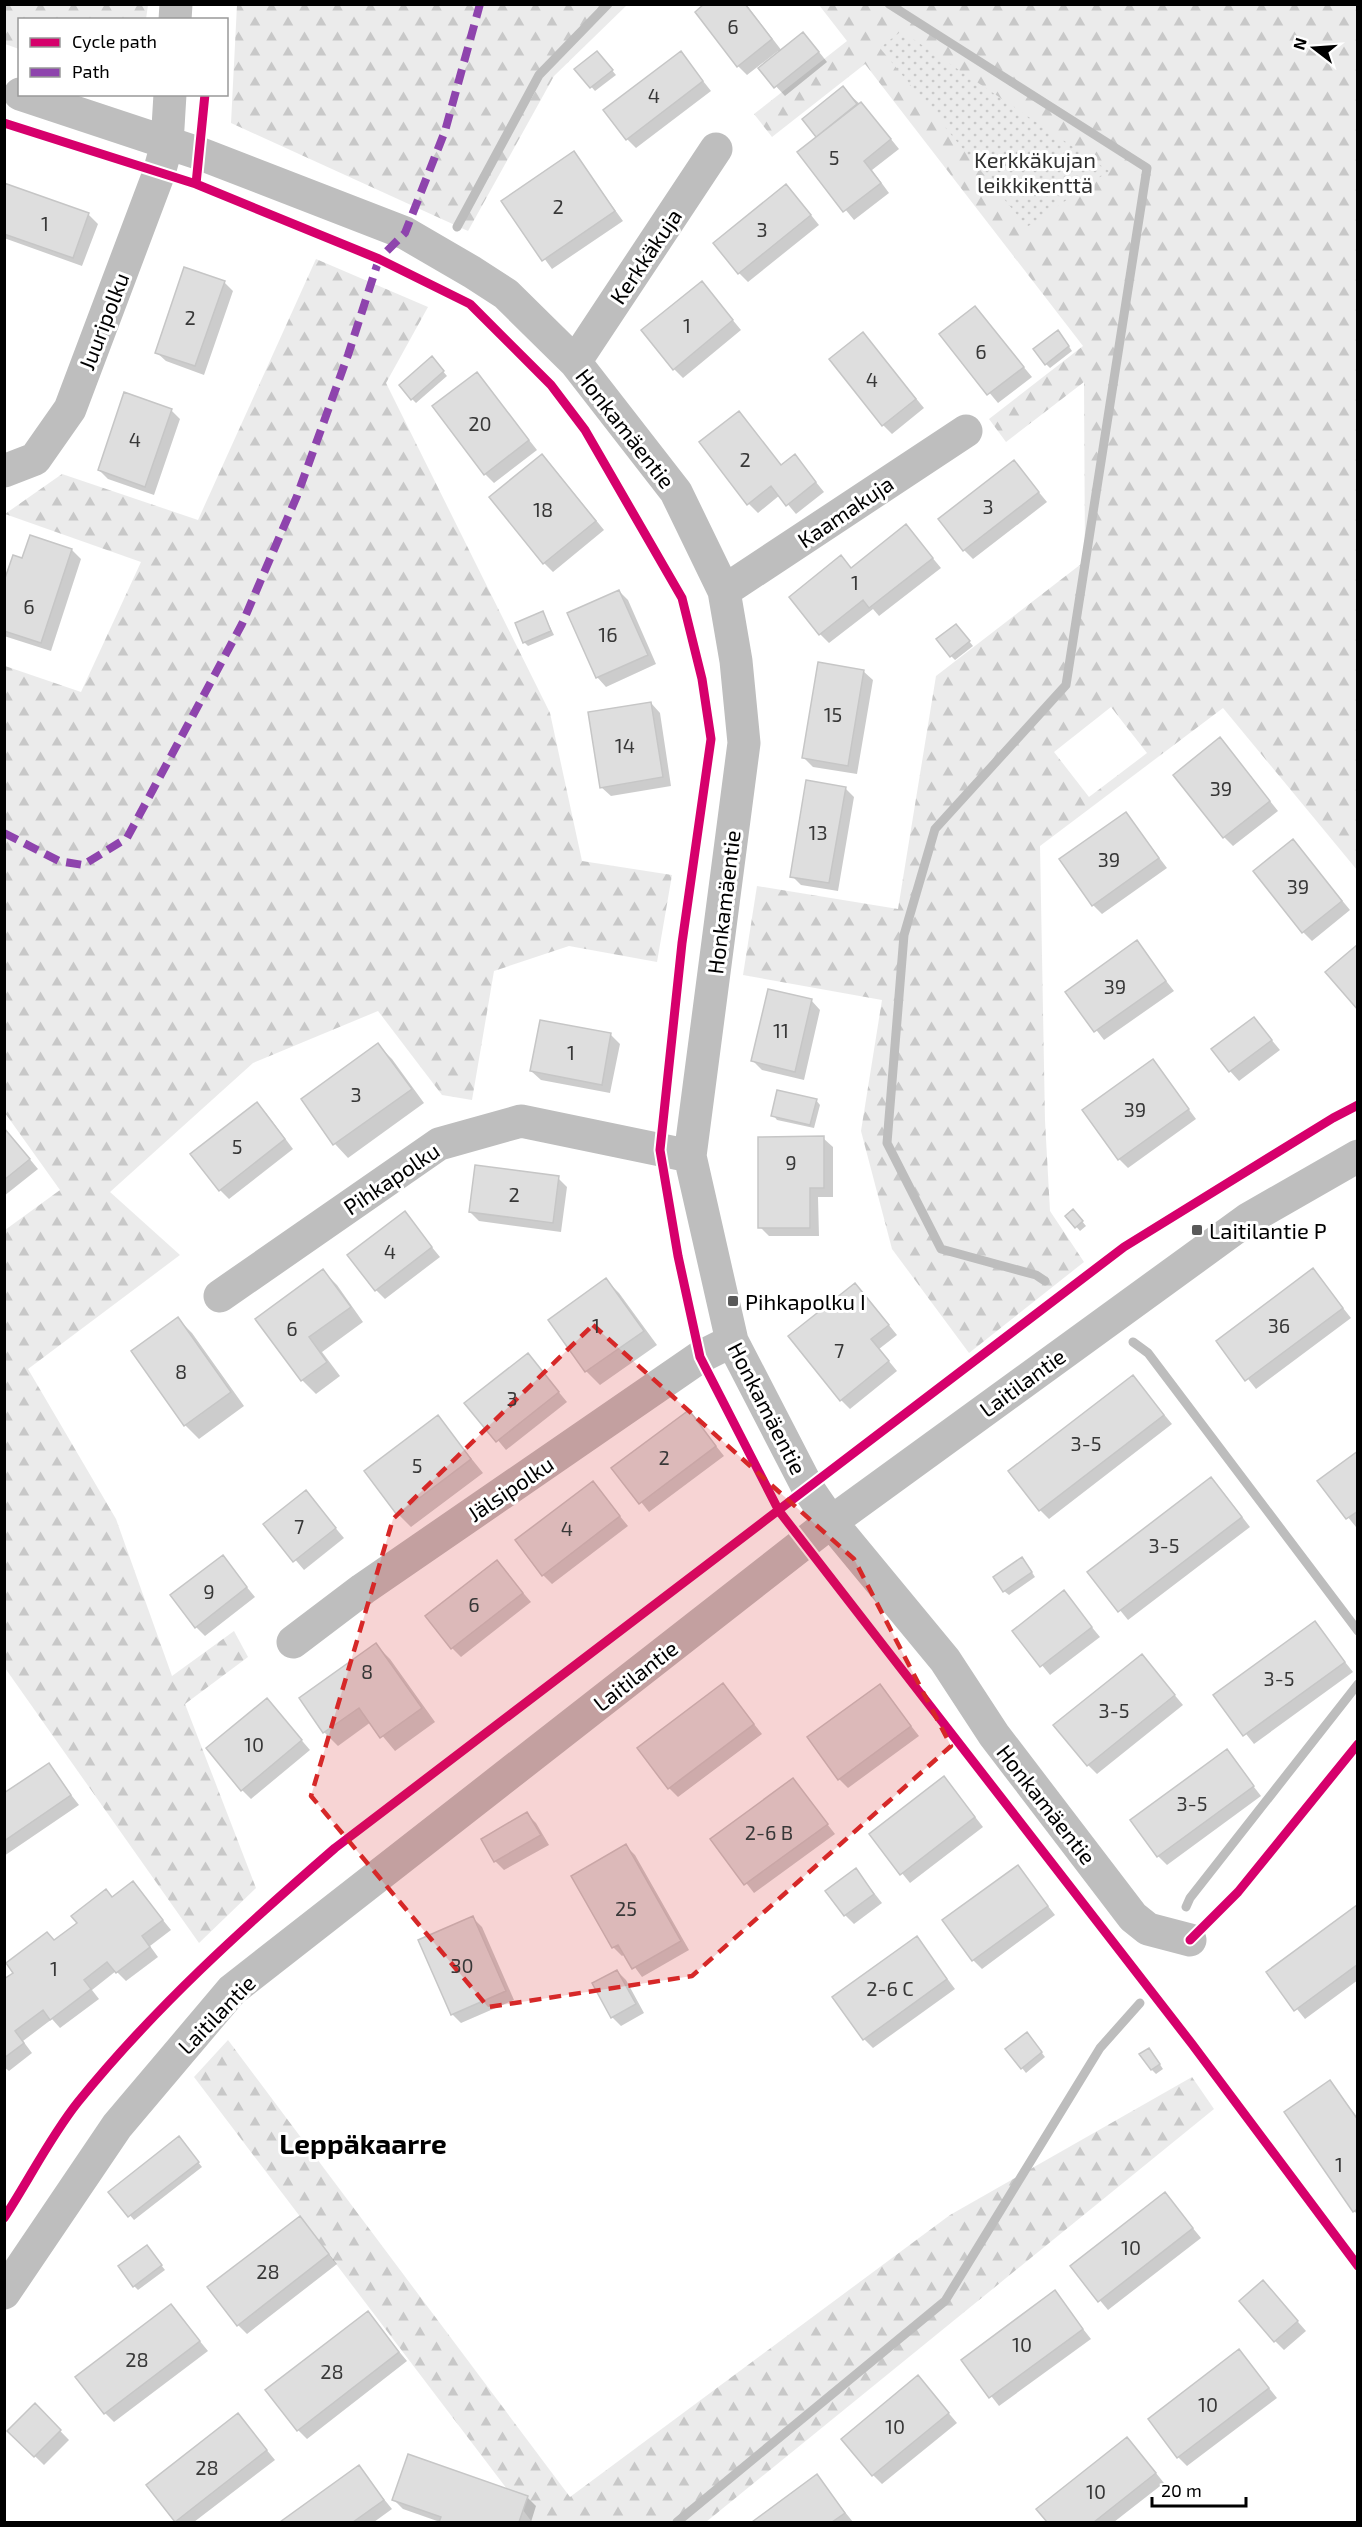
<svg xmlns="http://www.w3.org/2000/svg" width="1362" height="2527" viewBox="0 0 1362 2527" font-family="'Exo 2',sans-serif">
	<defs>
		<pattern id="forest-firs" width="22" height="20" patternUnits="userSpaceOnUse" patternTransform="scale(1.5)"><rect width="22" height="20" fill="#ebebeb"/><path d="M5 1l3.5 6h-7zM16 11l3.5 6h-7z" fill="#c8c8c8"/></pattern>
		<pattern id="park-dots" width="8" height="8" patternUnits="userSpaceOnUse" patternTransform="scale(1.5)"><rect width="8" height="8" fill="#ebebeb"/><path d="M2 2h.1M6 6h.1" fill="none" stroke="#c8c8c8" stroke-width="1.8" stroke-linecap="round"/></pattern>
	</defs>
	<rect width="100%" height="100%" fill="#fff"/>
	<!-- forest -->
	<path fill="url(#forest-firs)" fill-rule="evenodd" d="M4,5L5,4L148,5L146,19L20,20L19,49L5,44Z
		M237,5V4L627,5L554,76L468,231L231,123Z
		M819,5H1357V870L1223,708L1040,846L1045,1121L1050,1211L1084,1262L969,1353L892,1249L861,1131L882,1000L743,975L757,886L898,909L936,676L1085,561L1084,382L1006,442L989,419L1083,346L865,64L772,137L754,114L847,41ZM1111,707L1147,753L1089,797L1054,752Z
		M316,259L428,307L386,383L550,713L582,861L672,875L657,962L569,946L494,971L472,1100L442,1095L378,1011L253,1063L110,1192L180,1255L28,1369L116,1519L172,1676L234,1631L248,1657L185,1704L256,1888L199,1943L5,1668V1230L60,1190L5,1113V666L81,692L141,562L5,514L62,474L198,520Z
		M228,2040L570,2497L950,2215L1192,2077L1214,2109L706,2522H532L194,2077Z"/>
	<!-- park -->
	<path fill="url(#park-dots)" d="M901,31L1109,171L1027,227L880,48Z"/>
	<!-- shadow -->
	<path fill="#0003" d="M707,4H746L782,51L812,43L827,62L785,96L760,69L780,53L778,51L747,75L738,66Z
		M681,53L711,91L636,148L627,139Z
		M601,57L616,75L595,91L576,69Z
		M852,97L870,113L899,149L872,170L889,193L854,220L799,153L819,137L804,119Z
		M574,153L623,221L552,269L503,202Z
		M4,185L88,214L98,224L82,266L4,238Z
		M795,195L819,225L748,282L739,273Z
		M224,282L233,291L204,375L166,361L156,352Z
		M702,283L741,330L683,378L674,369Z
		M975,308L1032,377L998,403L941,335Z
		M863,334L924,408L892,434L883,425Z
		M1062,336L1072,351L1050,368L1046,364Z
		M436,363L447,376L416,403L412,399Z
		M477,374L537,450L494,483L485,474Z
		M171,410L180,419L154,495L108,479L99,470Z
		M739,413L782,466L795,456L824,492L796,514L780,495L758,513L749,504Z
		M1014,462L1047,502L973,559L964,550Z
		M551,465L604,530L553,572L544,563Z
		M906,526L941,568L879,616L873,609L829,643L820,634L841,557L852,569Z
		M31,537L72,550L81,559L51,651L4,636V586L23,560Z
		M619,591L628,600L656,664L606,687L597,677Z
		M543,613L554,635L528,646L524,642Z
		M960,630L973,646L955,660L951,656Z
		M863,671L873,680L857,774L813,767L804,758Z
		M651,703L660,713L671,786L611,796L601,787Z
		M1220,739L1278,811L1233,846L1224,837Z
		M845,788L854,797L838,891L801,885L792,876Z
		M1126,814L1167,868L1102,914L1093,905Z
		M1293,841L1350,910L1312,941L1303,932Z
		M1136,942L1174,991L1104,1040L1067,992Z
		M811,1000L820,1010L804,1080L762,1070L753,1061Z
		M1254,1019L1280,1050L1239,1081L1230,1071Z
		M611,1035L620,1044L610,1093L541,1080L531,1071Z
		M378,1045L392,1059L424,1103L348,1158L335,1144L303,1100Z
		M1153,1061L1196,1119L1128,1168L1119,1159Z
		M816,1100L820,1105L814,1128L777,1120L773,1115Z
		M266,1113L293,1149L229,1199L220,1190Z
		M4,1128L38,1169L4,1196Z
		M823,1138L833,1147V1197H818L819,1236H769L760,1227Z
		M558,1178L567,1187L561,1232L479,1221L470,1212Z
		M404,1213L440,1257L385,1299L376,1290Z
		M1077,1215L1086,1226L1080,1231L1067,1216Z
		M1313,1270L1351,1318L1256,1389L1218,1341Z
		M323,1271L337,1285L363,1322L322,1352L340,1376L316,1394L302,1380L257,1319Z
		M606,1280L619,1293L657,1345L600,1385L586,1371L550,1320Z
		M864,1294L897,1335L879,1349L897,1371L850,1409L841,1400Z
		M178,1319L192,1333L244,1406L199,1439L185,1425Z
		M528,1355L567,1402L506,1450L467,1403Z
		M1133,1377L1172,1424L1049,1519L1040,1510Z
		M689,1412L724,1456L649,1512L614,1468Z
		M438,1417L483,1473L411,1527L398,1514Z
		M1358,1452V1527H1356L1319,1482Z
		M593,1483L628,1526L552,1584L543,1575Z
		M1220,1488L1250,1527L1128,1620L1089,1572Z
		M305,1492L344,1538L304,1570L265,1524Z
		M222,1557L255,1597L205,1636L196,1627Z
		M497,1562L531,1602L461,1657L452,1648Z
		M1026,1563L1035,1577L1009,1595L1004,1591Z
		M1063,1592L1100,1637L1050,1675L1014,1631Z
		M1314,1623L1353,1672L1254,1744L1215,1695Z
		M376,1645L390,1659L435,1722L395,1751L371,1722L338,1746L324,1732Z
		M1142,1656L1183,1705L1097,1774L1088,1765Z
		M723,1685L762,1734L678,1797L669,1788Z
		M880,1686L919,1736L848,1788L839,1779Z
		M267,1700L310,1750L251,1799L242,1790Z
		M1226,1751L1261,1796L1167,1865L1158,1856Z
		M48,1765L79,1805L4,1856V1795Z
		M793,1780L835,1834L754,1893L712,1839Z
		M952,1787L983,1827L910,1883L871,1835Z
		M527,1814L536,1823L549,1845L504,1870L495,1861L483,1840Z
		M626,1846L635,1855L689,1950L642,1977L625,1954L622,1956L613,1947Z
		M1018,1867L1055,1915L982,1969L973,1960Z
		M856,1870L882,1903L854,1924L845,1915Z
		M133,1883L171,1930L150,1946L158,1957L126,1981L116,1971L92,1990L99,1999L60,2028L52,2019L23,2041L32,2053L9,2071L4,2067V1981L79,1923L106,1891L113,1898Z
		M1357,1907L1358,1980L1305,2019L1268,1973Z
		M473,1918L482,1927L514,2000L461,2023L452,2014Z
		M917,1938L955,1989L873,2048L864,2039Z
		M617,1971L626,1980L644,2013L621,2026L612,2017Z
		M1031,2038L1045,2057L1026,2073L1007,2049Z
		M1153,2054L1163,2069L1156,2074L1152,2070Z
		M1330,2082L1358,2118V2215L1354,2211Z
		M183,2143L202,2167L134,2220L110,2192Z
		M1165,2194L1201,2238L1108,2310L1072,2267Z
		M300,2218L337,2264L247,2334L238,2325Z
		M147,2247L165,2270L138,2290L134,2286Z
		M1263,2282L1306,2331L1284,2350L1275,2341Z
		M1054,2292L1091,2339L999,2406L963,2360Z
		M171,2306L208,2351L114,2422L105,2413Z
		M367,2313L407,2361L307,2439L298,2430Z
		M1239,2351L1277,2398L1187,2466L1178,2457Z
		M918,2377L957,2423L882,2484L873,2475Z
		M35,2405L69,2440L44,2465L9,2431Z
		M238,2415L275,2460L194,2522H178L176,2521Z
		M1136,2448L1164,2483L1114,2522H1049L1038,2509Z
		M358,2467L392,2509L374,2522H283Z
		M816,2476L853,2522H755Z
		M527,2497L536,2506L531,2522H440L403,2509L394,2500Z"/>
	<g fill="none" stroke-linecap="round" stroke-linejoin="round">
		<!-- stream -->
		<path stroke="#bdbdbd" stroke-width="9" d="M889,4L1147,168L1066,685L935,829L904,935L887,1143L941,1249L1036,1275L1045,1281
			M457,227L539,75L608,4
			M1133,1342L1148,1353L1358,1631
			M1186,1907L1190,1898L1358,1684
			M677,2522L945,2301L1100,2048L1140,2003"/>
	</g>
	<!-- building -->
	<path fill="#dedede" stroke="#c6c6c6" stroke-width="1.5" d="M704,4H745L772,39L737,67L695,12Z
		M803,32L819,52L774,88L758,68Z
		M597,51L613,70L590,88L574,69Z
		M681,51L703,81L626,140L603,110Z
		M843,86L857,104L816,137L802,119Z
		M861,102L891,139L864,161L881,183L843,212L797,152Z
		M574,151L615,211L542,261L501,201Z
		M4,183L89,213L73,258L4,234Z
		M786,184L811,215L738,274L713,243Z
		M184,267L225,281L195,366L155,353Z
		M702,281L733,320L673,370L641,330Z
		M975,306L1024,367L987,395L939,334Z
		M1058,330L1069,346L1045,365L1033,349Z
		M863,332L916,399L882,426L829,359Z
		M432,356L444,371L411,400L399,385Z
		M477,372L529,440L484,475L432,406Z
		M124,392L172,409L145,487L98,470Z
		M739,411L781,465L795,454L816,482L786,506L771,486L747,505L699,442Z
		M542,454L596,521L543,564L489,497Z
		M1014,460L1039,492L963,551L938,519Z
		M906,524L933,558L869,608L863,600L819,635L789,597L841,555L851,568Z
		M30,535L72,549L41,643L4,631V581L13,555L22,558Z
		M619,590L648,655L596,678L567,613Z
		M543,611L551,631L523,643L515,623Z
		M956,624L970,641L950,657L936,639Z
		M818,662L864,670L848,766L802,758Z
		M651,702L663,777L600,788L588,712Z
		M1220,737L1270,801L1223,838L1173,775Z
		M806,780L846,787L829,883L790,877Z
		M1126,812L1159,858L1092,906L1059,859Z
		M1293,839L1342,901L1302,933L1253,871Z
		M1137,940L1166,981L1094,1032L1065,992Z
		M1358,944V1010L1325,972Z
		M768,989L812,999L795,1072L751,1061Z
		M1254,1017L1272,1040L1229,1072L1211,1049Z
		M540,1020L611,1033L602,1085L530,1071Z
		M378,1043L412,1089L333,1145L301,1099Z
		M1153,1059L1189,1109L1118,1160L1082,1110Z
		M777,1090L817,1099L810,1125L771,1116Z
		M257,1102L285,1139L219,1191L190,1154Z
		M4,1128L30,1159L4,1180Z
		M824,1136V1188H810V1228H758V1137Z
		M475,1165L559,1176L553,1223L469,1212Z
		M1073,1209L1083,1221L1075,1228L1065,1216Z
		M405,1211L432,1247L375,1291L347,1255Z
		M1313,1268L1343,1308L1245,1381L1216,1341Z
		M323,1269L351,1307L309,1337L327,1362L301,1381L255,1319Z
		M606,1278L644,1331L585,1372L548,1320Z
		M855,1283L889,1325L871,1339L889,1361L840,1401L788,1336Z
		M178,1317L231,1392L184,1426L131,1351Z
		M528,1353L559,1392L496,1442L464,1403Z
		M1133,1375L1164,1415L1039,1511L1008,1471Z
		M689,1410L716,1446L639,1504L611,1468Z
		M438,1415L471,1459L397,1515L364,1471Z
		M1358,1451V1511L1346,1519L1317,1481Z
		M1211,1477L1242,1517L1118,1612L1087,1572Z
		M593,1481L620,1516L542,1576L515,1540Z
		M306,1490L336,1528L293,1562L263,1524Z
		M223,1555L247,1587L195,1628L170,1595Z
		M1022,1557L1032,1572L1003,1592L993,1577Z
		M497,1560L523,1593L451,1649L425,1616Z
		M1064,1590L1092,1627L1040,1667L1012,1631Z
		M1315,1621L1345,1662L1243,1736L1213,1695Z
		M376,1643L422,1708L380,1738L359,1708L323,1733L299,1698Z
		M1142,1654L1175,1695L1087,1766L1053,1725Z
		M723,1683L754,1724L668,1789L637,1748Z
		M880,1684L911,1726L838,1780L807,1737Z
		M267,1698L302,1740L241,1791L206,1748Z
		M1227,1749L1254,1786L1157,1857L1130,1820Z
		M49,1763L71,1795L4,1841V1793Z
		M944,1776L975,1817L900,1875L869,1834Z
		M793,1778L828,1824L744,1885L710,1839Z
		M527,1812L541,1835L494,1862L481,1839Z
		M626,1844L681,1941L632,1969L618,1945L612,1948L571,1876Z
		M1018,1865L1048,1906L972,1961L942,1920Z
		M856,1868L874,1894L844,1916L825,1891Z
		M133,1881L163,1920L142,1936L150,1947L116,1973L107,1962L84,1980L91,1989L50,2020L43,2010L15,2031L24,2043L4,2058V1979L13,1973L6,1963L47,1932L54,1940L77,1923L71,1916L106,1889L112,1897Z
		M1357,1905L1358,1964L1294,2011L1266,1972Z
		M473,1916L506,1991L451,2015L418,1940Z
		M917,1936L947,1979L863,2040L832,1997Z
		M617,1970L636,2004L611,2018L592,1983Z
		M1027,2032L1042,2052L1021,2069L1005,2049Z
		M1149,2048L1160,2064L1151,2070L1139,2054Z
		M1330,2080L1358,2120V2209L1353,2212L1284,2112Z
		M179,2136L199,2162L128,2217L108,2192Z
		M1165,2192L1193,2228L1098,2302L1070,2266Z
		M300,2216L329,2254L237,2326L207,2287Z
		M147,2245L162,2265L133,2287L118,2266Z
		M1263,2280L1298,2321L1274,2342L1239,2301Z
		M1055,2290L1083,2329L989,2398L961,2360Z
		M171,2304L200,2341L104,2414L75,2377Z
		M368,2311L399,2352L297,2431L265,2390Z
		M1239,2349L1269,2388L1177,2458L1148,2419Z
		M918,2375L949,2413L872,2476L841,2439Z
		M35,2403L61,2430L34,2457L7,2431Z
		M238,2413L267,2450L175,2522L146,2485Z
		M1127,2437L1156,2473L1094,2522H1047L1036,2509Z
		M408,2454L528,2496L519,2522H439L441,2517L392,2500Z
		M359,2465L384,2500L353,2522H280Z
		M817,2474L845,2513L832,2522H752Z"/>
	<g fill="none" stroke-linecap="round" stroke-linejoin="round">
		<!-- minor -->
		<path stroke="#bebebe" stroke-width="33" d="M175,20L176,4
			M20,94L201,154L405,233L472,272L506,294L575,362L676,492L724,591L736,661L744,743L690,1156L732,1341L809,1490L831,1522L945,1660L994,1735L1133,1917L1148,1929L1190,1940
			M575,362L716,149
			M4,471L35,459L70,409L159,173L167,144L170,94
			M724,591L966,431
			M220,1296L439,1144L521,1121L690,1156
			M293,1642L363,1589L700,1357L732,1341
			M4,2293L117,2126L232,1990L831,1522L1248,1219L1358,1156"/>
		<!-- quiet -->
		<path stroke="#8e44ad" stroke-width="8" stroke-dasharray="15 8" stroke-linecap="butt" d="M4,833L59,861L83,865L127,838L242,624L297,496L348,355L379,259L405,233L445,131L480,4"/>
		<!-- cycleway casing -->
		<g stroke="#fff" stroke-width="13">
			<path id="cycleway" d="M4,123L196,184L379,259L470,304L551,385L585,430L682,598L702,679L711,739L682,943L660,1150L678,1256L700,1357L779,1511L1192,2044L1358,2266
				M196,184L205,94
				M1190,1940L1238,1892L1358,1744
				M4,2218C29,2180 50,2137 78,2102C154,2008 244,1927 335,1848L1124,1247L1333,1118L1358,1105"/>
		</g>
		<!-- cycleway -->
		<use href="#cycleway" stroke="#d6006c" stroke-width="9"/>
	</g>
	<!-- marked area -->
	<path fill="#d62828" fill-opacity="0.2" stroke="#d62828" stroke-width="4.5" stroke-dasharray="12 8" stroke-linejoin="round" d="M593,1325L854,1559L951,1746L692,1976L488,2007L311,1796L393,1519Z"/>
	<!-- markers -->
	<g fill="#595959" stroke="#fff" stroke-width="2">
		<rect x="1191" y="1224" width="12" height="12" rx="3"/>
		<rect x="727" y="1295" width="12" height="12" rx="3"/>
	</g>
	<g text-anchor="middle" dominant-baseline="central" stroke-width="6" stroke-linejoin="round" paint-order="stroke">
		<!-- number labels -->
		<g font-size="20" fill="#383838">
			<text x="733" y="26">6</text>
			<text x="654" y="95">4</text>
			<text x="834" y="157">5</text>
			<text x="558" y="206">2</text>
			<text x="45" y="223">1</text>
			<text x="762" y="229">3</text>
			<text x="190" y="317">2</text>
			<text x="687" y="325">1</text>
			<text x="981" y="351">6</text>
			<text x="872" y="379">4</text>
			<text x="480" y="423">20</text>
			<text x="135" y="439">4</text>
			<text x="745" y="459">2</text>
			<text x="988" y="506">3</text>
			<text x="543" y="509">18</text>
			<text x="855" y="582">1</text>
			<text x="29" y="606">6</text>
			<text x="608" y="634">16</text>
			<text x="833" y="714">15</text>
			<text x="625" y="745">14</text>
			<text x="1221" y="788">39</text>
			<text x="818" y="832">13</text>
			<text x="1109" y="859">39</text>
			<text x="1298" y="886">39</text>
			<text x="1115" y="986">39</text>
			<text x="781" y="1030">11</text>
			<text x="571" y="1052">1</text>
			<text x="356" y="1094">3</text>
			<text x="1135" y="1109">39</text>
			<text x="237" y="1146">5</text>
			<text x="791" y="1162">9</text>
			<text x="514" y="1194">2</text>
			<text x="390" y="1251">4</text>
			<text x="596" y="1325">1</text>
			<text x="1279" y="1325">36</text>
			<text x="292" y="1328">6</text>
			<text x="839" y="1350">7</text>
			<text x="181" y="1371">8</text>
			<text x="512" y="1398">3</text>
			<text x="1086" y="1443">3-5</text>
			<text x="664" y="1457">2</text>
			<text x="417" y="1465">5</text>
			<text x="299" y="1526">7</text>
			<text x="567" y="1528">4</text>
			<text x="1164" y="1545">3-5</text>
			<text x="209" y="1591">9</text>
			<text x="474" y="1604">6</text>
			<text x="367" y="1671">8</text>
			<text x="1279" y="1678">3-5</text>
			<text x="1114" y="1710">3-5</text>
			<text x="254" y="1744">10</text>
			<text x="1192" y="1803">3-5</text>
			<text x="769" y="1832">2-6 B</text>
			<text x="626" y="1908">25</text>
			<text x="462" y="1965">30</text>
			<text x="54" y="1968">1</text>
			<text x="890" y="1988">2-6 C</text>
			<text x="1339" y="2164">1</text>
			<text x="1131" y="2247">10</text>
			<text x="268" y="2271">28</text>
			<text x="1022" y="2344">10</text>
			<text x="137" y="2359">28</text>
			<text x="332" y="2371">28</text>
			<text x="1208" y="2404">10</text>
			<text x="895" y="2426">10</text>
			<text x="207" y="2467">28</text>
			<text x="1096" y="2491">10</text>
		</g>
		<!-- park labels -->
		<g font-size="22" fill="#313131" stroke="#fff">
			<text x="1035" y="159">Kerkkäkujan<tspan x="1035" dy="25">leikkikenttä</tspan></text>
		</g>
		<!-- street labels -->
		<g font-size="22" fill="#000" stroke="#fff">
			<text transform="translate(645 256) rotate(-56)">Kerkkäkuja</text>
			<text transform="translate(103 321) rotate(-69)">Juuripolku</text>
			<text transform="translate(626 428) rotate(52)">Honkamäentie</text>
			<text transform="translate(845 511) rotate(-34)">Kaamakuja</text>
			<text transform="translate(723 902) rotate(-83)">Honkamäentie</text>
			<text transform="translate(391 1178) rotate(-34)">Pihkapolku</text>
			<text transform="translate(1022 1382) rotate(-36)">Laitilantie</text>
			<text transform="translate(768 1408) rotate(63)">Honkamäentie</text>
			<text transform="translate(510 1488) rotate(-34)">Jälsipolku</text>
			<text transform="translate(635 1675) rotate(-38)">Laitilantie</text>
			<text transform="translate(1047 1804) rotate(52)">Honkamäentie</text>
			<text transform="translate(216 2014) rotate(-46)">Laitilantie</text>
		</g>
		<!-- poi labels -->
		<g font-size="22" fill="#000" stroke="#fff" text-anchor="start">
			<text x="1209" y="1230">Laitilantie P</text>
			<text x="745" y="1301">Pihkapolku I</text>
		</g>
		<!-- district labels -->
		<g font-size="28" font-weight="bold" fill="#000" stroke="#fff">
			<text x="363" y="2143">Leppäkaarre</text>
		</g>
	</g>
	<!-- border -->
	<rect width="1362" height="2527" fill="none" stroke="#000000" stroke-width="12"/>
	<!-- legend -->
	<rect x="18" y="18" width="210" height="78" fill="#ffffff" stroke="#999999" stroke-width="1.5"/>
	<rect x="30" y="38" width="30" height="9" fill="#d6006c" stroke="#999999" stroke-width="1.5"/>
	<text x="72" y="48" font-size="18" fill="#000000">Cycle path</text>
	<rect x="30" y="68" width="30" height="9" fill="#8e44ad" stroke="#999999" stroke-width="1.5"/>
	<text x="72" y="78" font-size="18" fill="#000000">Path</text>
	<!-- north arrow -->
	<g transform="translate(1314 48) rotate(287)" stroke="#ffffff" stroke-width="4.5" paint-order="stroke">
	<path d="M0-4.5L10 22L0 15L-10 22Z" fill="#000000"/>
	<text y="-9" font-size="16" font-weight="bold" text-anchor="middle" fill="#000000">N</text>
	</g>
	<!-- scale -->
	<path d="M1152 2497v9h94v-9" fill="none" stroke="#000000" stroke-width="3"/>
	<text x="1161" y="2497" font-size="18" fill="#000000" stroke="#ffffff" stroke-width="4.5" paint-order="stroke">20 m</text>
</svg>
